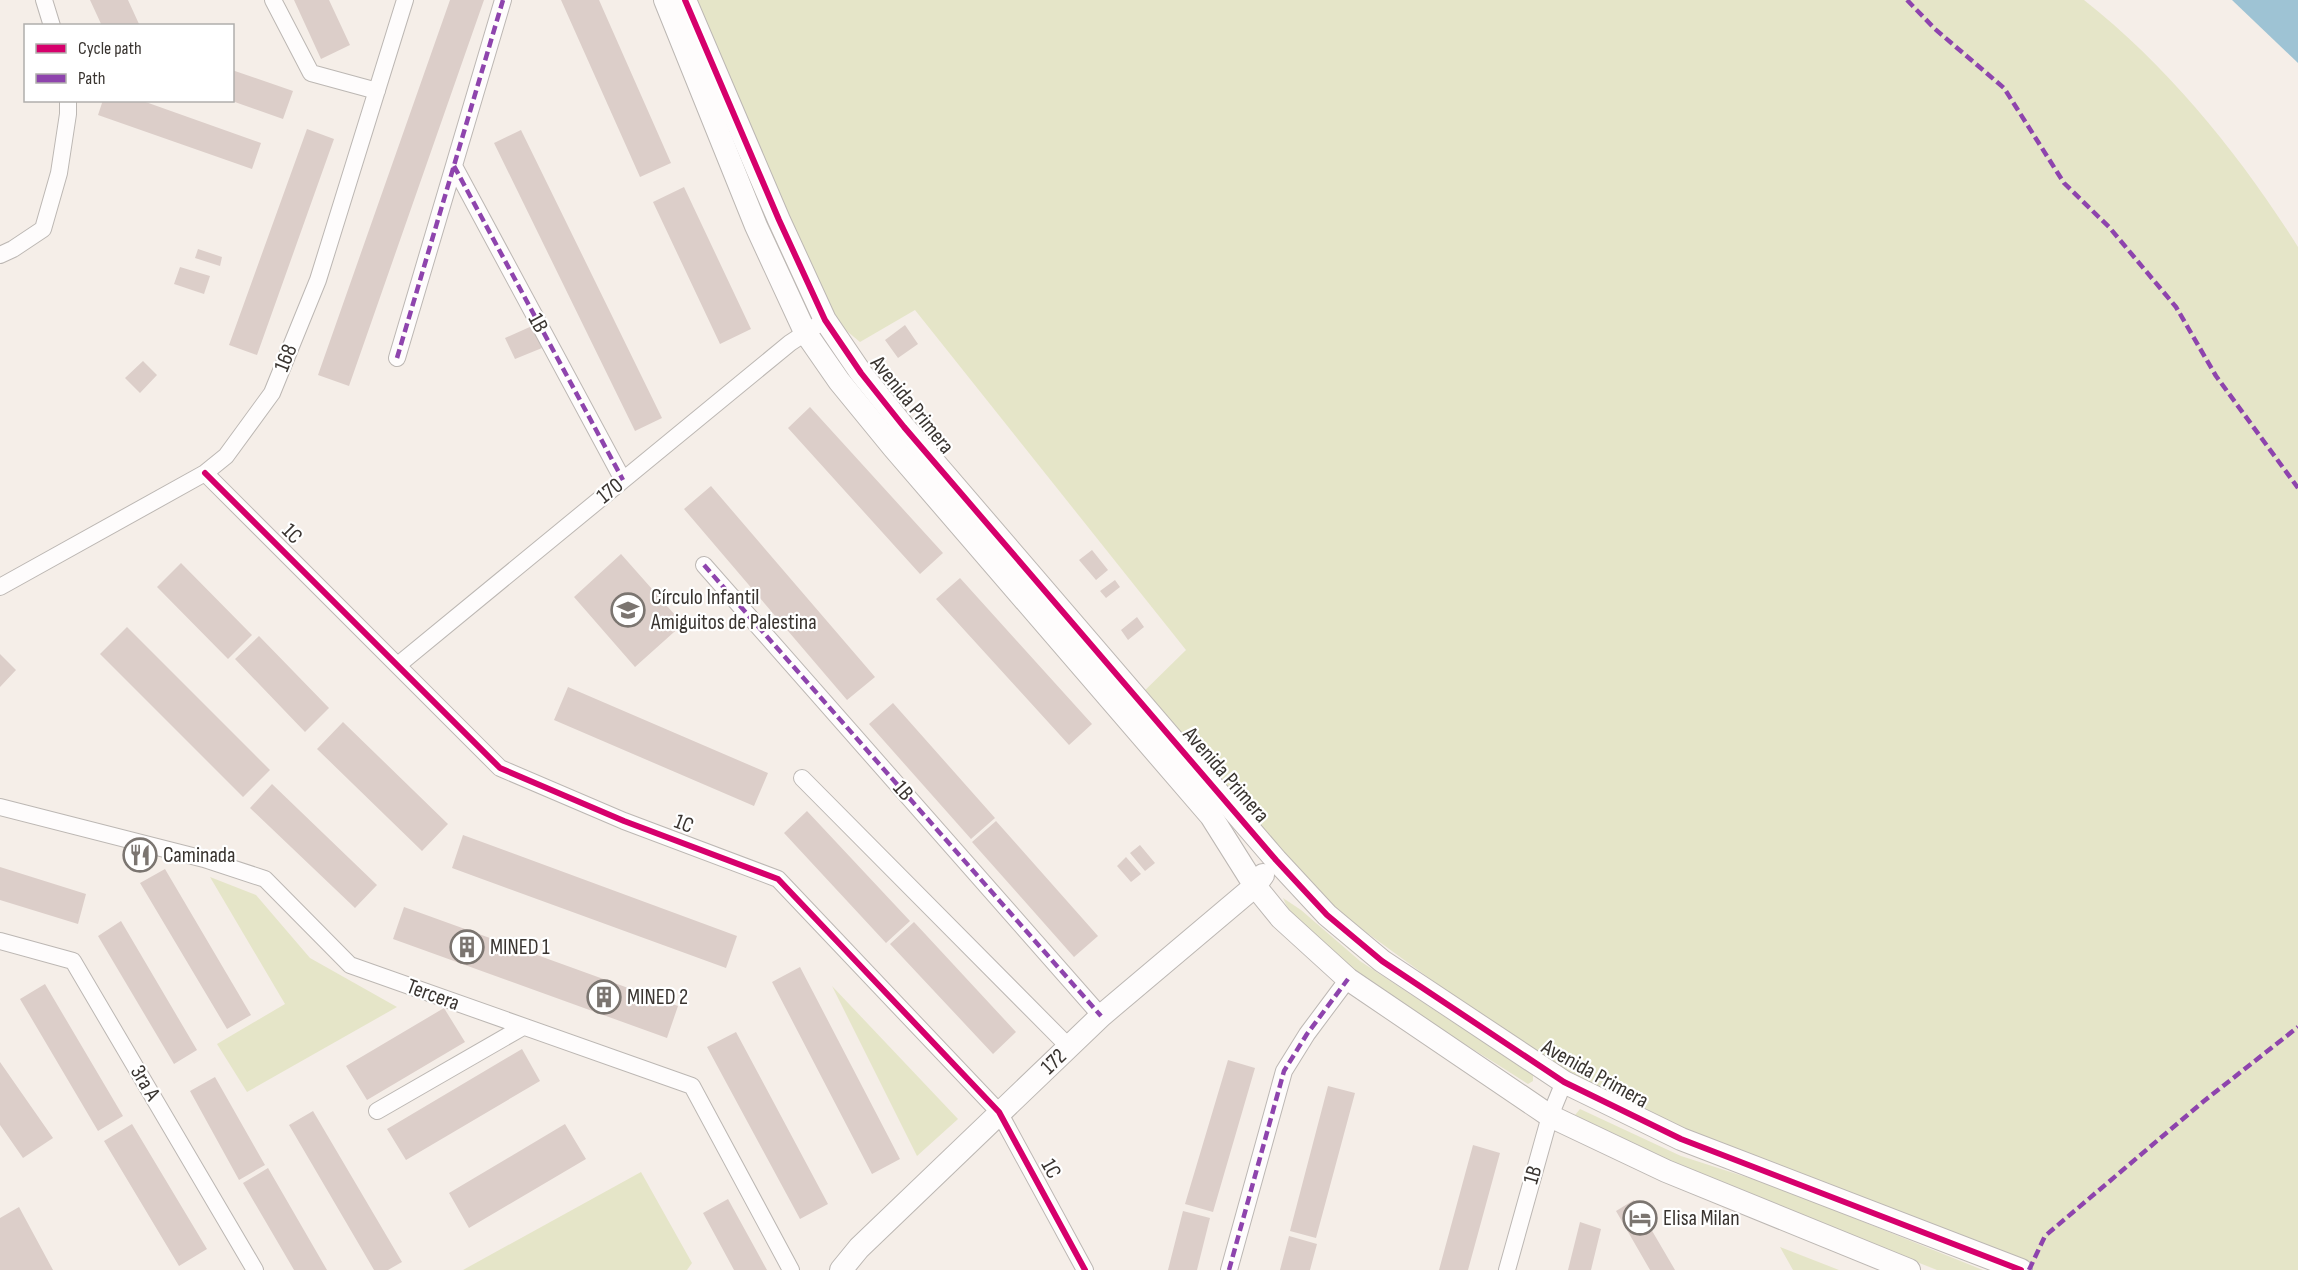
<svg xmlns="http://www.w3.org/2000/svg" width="2298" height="1270" viewBox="0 0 2298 1270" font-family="'Sofia Sans Condensed',sans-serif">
	<rect width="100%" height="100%" fill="#f5eee8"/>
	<!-- green -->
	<path fill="#e5e5c8" d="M690,0H2084C2170,68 2240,155 2298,247V1270H2034L1987,1249L1627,1113L1477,1013L1311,892L1132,703L1186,650L915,310L860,342L824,312Z
		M210,877L256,895L310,958L397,1007L247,1092L217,1044L285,1004Z
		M1283,898L1301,910L1360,961L1533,1075V1081L1528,1084C1456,1037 1378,995 1316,936C1303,925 1289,914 1283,898Z
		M832,986L958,1119L917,1156Z
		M1580,1109L1681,1156L1774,1186L1983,1270H1937L1713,1181L1575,1115Z
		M641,1172L692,1263L687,1270H463Z
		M1780,1247L1839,1270H1793Z"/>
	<!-- water -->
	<path fill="#9ec3d4" d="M2232,0H2298V63Z"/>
	<!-- building -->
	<path fill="#dccec9" d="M90,0H128L139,24L102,26Z
		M294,0H329L350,45L321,59Z
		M450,0H484L349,386L318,375Z
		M561,0H599L671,163L640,177Z
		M232,70L293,91L283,119L232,101Z
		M103,100H140L261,143L252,169L98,115Z
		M307,129L334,139L257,355L229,345Z
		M521,130L662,418L635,431L494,143Z
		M684,187L751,329L720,344L653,202Z
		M198,249L222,257L220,266L195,258Z
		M180,267L210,276L204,294L174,284Z
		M905,325L918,344L898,358L885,340Z
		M532,326L542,348L515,359L505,338Z
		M143,361L157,375L140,393L125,378Z
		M810,407L943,553L920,574L788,428Z
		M711,486L875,677L847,700L684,509Z
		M1092,550L1108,570L1096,580L1079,560Z
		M621,554L683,624L635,667L574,597Z
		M181,563L252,635L228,659L157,587Z
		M960,578L1092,724L1069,745L936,599Z
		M1115,580L1120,587L1106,598L1100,591Z
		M1137,617L1144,627L1128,640L1121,630Z
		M127,627L270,770L243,797L100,654Z
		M259,636L329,708L305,732L235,659Z
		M0,654L16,670L0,687Z
		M568,687L768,773L754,806L554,720Z
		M893,703L995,818L971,839L869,724Z
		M343,722L448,824L422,851L317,749Z
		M272,784L377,885L355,908L250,808Z
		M807,811L910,921L886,943L784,833Z
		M996,821L1098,936L1074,957L972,842Z
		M463,835L737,936L726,968L452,868Z
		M1140,845L1155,863L1145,871L1130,853Z
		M1126,857L1141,874L1131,882L1117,866Z
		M0,867L86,894L78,924L0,900Z
		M165,869L251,1015L227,1029L140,883Z
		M404,907L678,1006L667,1038L393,939Z
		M121,921L197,1050L174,1064L98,936Z
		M914,922L1016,1032L993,1054L890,944Z
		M800,967L900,1159L872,1174L772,982Z
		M45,984L123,1116L98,1131L20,999Z
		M444,1008L465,1042L367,1100L346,1066Z
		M736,1032L828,1204L800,1219L707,1047Z
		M522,1049L540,1081L406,1160L387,1129Z
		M1228,1060L1255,1068L1213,1212L1185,1204Z
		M0,1062L53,1138L23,1158L0,1125Z
		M215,1077L265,1165L239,1180L190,1091Z
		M1328,1086L1355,1093L1316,1238L1290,1231Z
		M313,1111L402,1262L388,1270H374L289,1125Z
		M132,1124L207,1249L179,1266L104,1141Z
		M565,1124L586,1159L469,1228L449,1193Z
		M1473,1145L1500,1153L1468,1270H1439Z
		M268,1168L327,1270H294L243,1183Z
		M728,1199L767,1270H734L703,1213Z
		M1634,1200L1675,1270H1650L1616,1211Z
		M19,1207L53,1270H0V1218Z
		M1183,1211L1210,1218L1197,1270H1168Z
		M1580,1222L1601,1229L1591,1270H1568Z
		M1289,1236L1317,1244L1310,1270H1280Z"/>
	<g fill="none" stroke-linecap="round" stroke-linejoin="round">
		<!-- street casing -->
		<g stroke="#bcb7b3" stroke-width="18">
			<path id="street" d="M44,0L52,26
				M273,0L311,73L377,91
				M454,166L623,480
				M0,255L13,249L43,229L59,173L68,114V100
				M397,358L503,0
				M205,473L500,768L624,821L778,879L999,1112L1085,1270
				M704,565L1101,1016
				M0,587L205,473L226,456L272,393L318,280L405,0
				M398,665L790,343L825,320
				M802,778L1069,1047
				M0,807L204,859L265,879L350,965L692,1086L791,1270
				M0,941L73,961L255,1270
				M377,1111L523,1027
				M1229,1270L1284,1071L1307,1034L1348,979
				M1507,1270L1550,1116L1564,1082"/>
		</g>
		<!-- secondary casing -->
		<g stroke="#bcb7b3" stroke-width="24">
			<g id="secondary">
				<path d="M665,0L756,226L805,332L839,381L893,447L1211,816L1255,886L1281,918L1348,979L1550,1116L1666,1171L1909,1270"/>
				<path d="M685,0L779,220L825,320L861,373L904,427L1276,860L1327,915L1382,961L1564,1082L1681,1139L2021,1270"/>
				<path id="s1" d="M841,1270L859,1248L1101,1016L1255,886L1263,875"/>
			</g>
		</g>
		<!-- street -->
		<use href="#street" stroke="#fefcfc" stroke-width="16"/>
		<!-- secondary -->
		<use href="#secondary" stroke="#fefcfc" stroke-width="22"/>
		<!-- quiet -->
		<path stroke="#8e44ad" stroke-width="4.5" stroke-dasharray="9 4.5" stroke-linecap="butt" d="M1907,0L1935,29L2004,88L2064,183L2109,227L2176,307L2216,376L2298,488
			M454,166L623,480
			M397,358L503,0
			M704,565L1101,1016
			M1229,1270L1284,1071L1307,1034L1348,979
			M2029,1270L2045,1236L2204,1101L2298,1027"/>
		<!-- cycleway casing -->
		<g stroke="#fff" stroke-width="10">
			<path id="cycleway" d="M685,0L779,220L825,320L861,373L904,427L1276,860L1327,915L1382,961L1564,1082L1681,1139L2021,1270
				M205,473L500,768L624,821L778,879L999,1112L1085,1270"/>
		</g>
		<!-- cycleway -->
		<use href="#cycleway" stroke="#d6006c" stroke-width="6"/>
	</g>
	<!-- icons -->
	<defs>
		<g id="school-ring" transform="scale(1.725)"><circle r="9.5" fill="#fff" stroke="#7b7570" stroke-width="1.5"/><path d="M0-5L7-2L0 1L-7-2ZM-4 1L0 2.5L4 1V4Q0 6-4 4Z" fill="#7b7570"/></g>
		<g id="restaurant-ring" transform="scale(1.725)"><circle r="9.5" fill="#fff" stroke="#7b7570" stroke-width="1.5"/><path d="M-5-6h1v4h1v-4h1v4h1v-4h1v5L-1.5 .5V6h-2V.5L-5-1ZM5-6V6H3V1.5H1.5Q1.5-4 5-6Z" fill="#7b7570"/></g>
		<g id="building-ring" transform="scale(1.725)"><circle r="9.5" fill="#fff" stroke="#7b7570" stroke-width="1.5"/><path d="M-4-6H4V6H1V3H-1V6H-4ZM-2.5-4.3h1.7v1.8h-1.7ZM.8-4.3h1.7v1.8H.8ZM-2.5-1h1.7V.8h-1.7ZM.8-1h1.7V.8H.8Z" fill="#7b7570"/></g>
		<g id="hotel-ring" transform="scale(1.725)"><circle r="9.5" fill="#fff" stroke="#7b7570" stroke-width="1.5"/><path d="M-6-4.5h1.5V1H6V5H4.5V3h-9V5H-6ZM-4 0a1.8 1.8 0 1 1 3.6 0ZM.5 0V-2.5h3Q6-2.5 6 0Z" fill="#7b7570"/></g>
	</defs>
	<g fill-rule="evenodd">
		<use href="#school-ring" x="628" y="610"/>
		<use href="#restaurant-ring" x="140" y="855"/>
		<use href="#building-ring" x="467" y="947"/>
		<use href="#building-ring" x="604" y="997"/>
		<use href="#hotel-ring" x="1640" y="1218"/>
	</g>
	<g text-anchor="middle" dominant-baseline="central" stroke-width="4.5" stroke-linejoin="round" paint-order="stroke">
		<!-- street labels -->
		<g font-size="22" fill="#393430" stroke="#fff">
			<text transform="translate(538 323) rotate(62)">1B</text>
			<text transform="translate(286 358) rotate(-68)">168</text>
			<text transform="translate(912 405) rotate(51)">Avenida Primera</text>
			<text transform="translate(610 491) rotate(-39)">170</text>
			<text transform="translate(292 534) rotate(45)">1C</text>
			<text transform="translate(1226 775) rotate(49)">Avenida Primera</text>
			<text transform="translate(903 791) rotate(49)">1B</text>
			<text transform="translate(684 824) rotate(21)">1C</text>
			<text transform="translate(433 995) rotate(20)">Tercera</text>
			<text stroke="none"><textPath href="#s1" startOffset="298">172</textPath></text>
			<text transform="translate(1595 1074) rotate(29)">Avenida Primera</text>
			<text transform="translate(145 1083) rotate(59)">3ra A</text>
			<text transform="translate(1051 1169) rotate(61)">1C</text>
			<text transform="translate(1533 1175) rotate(-74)">1B</text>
		</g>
		<!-- poi labels -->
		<g font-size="22" fill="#393430" stroke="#fff" text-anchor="start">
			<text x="651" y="597">Círculo Infantil<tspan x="651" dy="25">Amiguitos de Palestina</tspan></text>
			<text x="163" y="855">Caminada</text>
			<text x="490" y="947">MINED 1</text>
			<text x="627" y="997">MINED 2</text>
			<text x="1663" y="1218">Elisa Milan</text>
		</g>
	</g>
	<!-- legend -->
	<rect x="24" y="24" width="210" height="78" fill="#ffffff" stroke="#b0aeac" stroke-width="1.5"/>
	<rect x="36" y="44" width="30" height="9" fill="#d6006c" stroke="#b0aeac" stroke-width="1.5"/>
	<text x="78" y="54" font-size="18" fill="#393430">Cycle path</text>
	<rect x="36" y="74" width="30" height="9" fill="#8e44ad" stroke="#b0aeac" stroke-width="1.5"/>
	<text x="78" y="84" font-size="18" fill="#393430">Path</text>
</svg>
